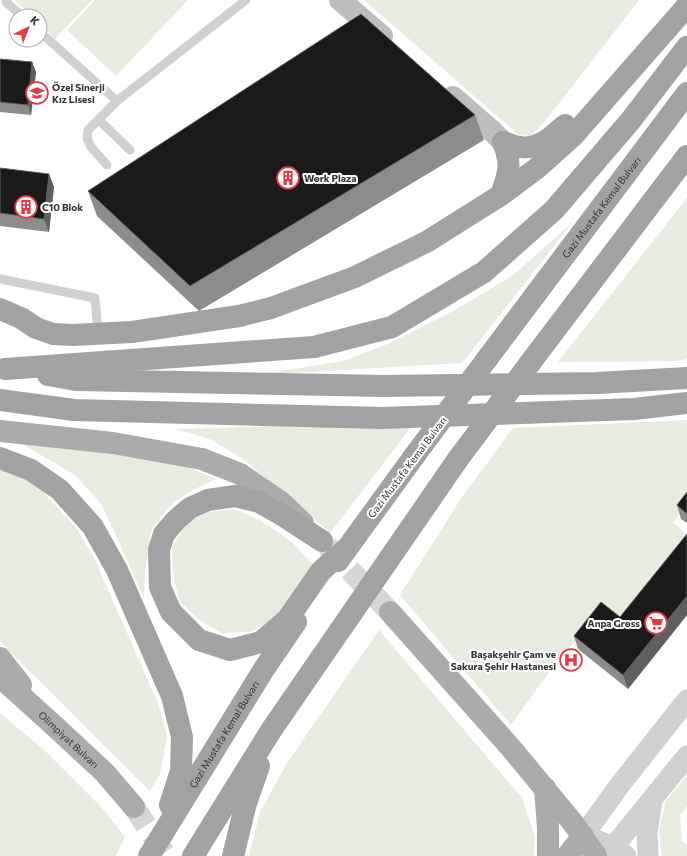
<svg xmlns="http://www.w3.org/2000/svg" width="687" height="856" viewBox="0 0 687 856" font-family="Commissioner,sans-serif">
	<rect width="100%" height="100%" fill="#fff"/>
	<!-- green -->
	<path fill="#e6ecdf" d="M15,0H92L55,39L40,24V16H31Z
		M95,0H188L116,76L67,30Z
		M364,0H639L546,120L530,136L519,135Z
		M687,198V359L676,361L558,362Z
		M572,223L462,363L256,375L344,361L390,343L455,310L512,276Z
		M687,420V505L673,522L687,535L621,624L602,609L550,671L511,725L400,595L462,497L513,428Z
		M415,422L330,533L294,501L240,457L210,439L176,429Z
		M22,444L75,447L182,465L216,479L193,490L174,502L152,528L145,572L144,598L102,505L75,475Z
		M0,469L35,483L77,529L94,558L158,703L167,736L160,774L150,791L19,661L0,641Z
		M234,509L262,521L292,542L314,566L281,616L250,632L222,633L201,621L179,601L173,573L172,547L187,523L209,512Z
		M379,630L522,798L535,837L534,856H249L260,812L287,763Z
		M0,713L42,748L102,808L125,837L116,856H0Z
		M687,775V806L680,815L682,841L687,845V856H662L659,830L666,801Z"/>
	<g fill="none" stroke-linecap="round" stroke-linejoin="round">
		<!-- primary-tunnel -->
		<path stroke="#d6d6d6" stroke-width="22" stroke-dasharray="22 11" stroke-linecap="butt" d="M327,546L390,612
			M134,807L166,856"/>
		<!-- service -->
		<path stroke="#d0d0d0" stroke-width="9" d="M6,2L22,16
			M40,32L117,101L246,0
			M99,120L130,150
			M107,165L91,147L87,138L88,130L117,101
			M0,279L95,298L98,334"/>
		<!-- tertiary -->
		<path stroke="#d0d0d0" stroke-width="21" d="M606,856L687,756
			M626,856C612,846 600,840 583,836L619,786L687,700
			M648,856L647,833L652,801"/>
		<!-- secondary -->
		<path stroke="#bdbdbd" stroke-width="22" d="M340,0L382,36
			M453,97L492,131L503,142"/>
		<!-- primary -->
		<g stroke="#ababab" stroke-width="22">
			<path d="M0,431L113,443L202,459L240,474L281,502L303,523"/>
			<path d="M390,612L511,748L573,823L596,856"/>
			<path d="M0,658L21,685"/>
			<path id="s1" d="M0,677L49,721L105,773L134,807"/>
			<path d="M545,788L548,828V856"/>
			<path d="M567,856L583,836"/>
		</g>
		<!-- trunk -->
		<g stroke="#a2a2a2" stroke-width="22">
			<path d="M503,142C509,144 515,147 521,147C538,150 553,136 565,125"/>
			<path d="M501,195C509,173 512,164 503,142"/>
			<path d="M0,309L21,318L36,328L53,334L73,335L132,332L239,316L271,308L355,277L428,241L501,195L536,169L573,136L687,6"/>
			<path id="s2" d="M487,359L687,93"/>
			<path d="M530,363L687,156"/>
			<path d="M5,369L314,347L392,327L484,272L554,210L631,120L687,47"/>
			<path d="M48,375L76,380L384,386L597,383L687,378"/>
			<path d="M0,400L74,410L382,418L634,409L687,403"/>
			<path d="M0,458L31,470L60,490L93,527L117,570L172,696L182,737L181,771L170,805"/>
			<path d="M322,541L282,515L259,502L235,496L208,500L190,508L176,520L164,534L159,550L160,587L171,612L199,640L230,650L261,642L287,620L321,571L346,549"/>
			<path d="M338,561L415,455"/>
			<path id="s3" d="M149,856L264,669L296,622"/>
			<path d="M193,856L272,729L458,459"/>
			<path d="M233,856L246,803L259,766"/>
		</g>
		<!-- trunk-bridge -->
		<path stroke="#a2a2a2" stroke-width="22" d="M415,455L487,359
			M458,459L530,363"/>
	</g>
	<!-- wall -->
	<path fill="#8c8c8c" d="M0,59L32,62L36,72L31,115L0,112Z
		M475,115L484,140L199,311L97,216L88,191Z
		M0,168L49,174L54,187L49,232L0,226Z
		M687,492V523L681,519L677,505Z
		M687,534V615L628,689L578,649L574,636L620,617Z"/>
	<!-- shaded-wall -->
	<path fill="#5f5f5f" d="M32,62L36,72L31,115L28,105Z
		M49,174L54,187L49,232L44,219Z
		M687,596V615L628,689L623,675Z"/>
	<!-- building -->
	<path fill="#1a1a1a" stroke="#5f5f5f" d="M361,14L475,115L190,286L88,191Z
		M0,59L32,62L28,105L0,102Z
		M0,168L49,174L44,219L0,213Z
		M687,492V514L677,505Z
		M687,534V596L623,675L574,636L601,602L620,617Z"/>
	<!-- icons -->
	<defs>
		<g id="school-ring" transform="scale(1.15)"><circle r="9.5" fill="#fff" stroke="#e63946" stroke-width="1.5"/><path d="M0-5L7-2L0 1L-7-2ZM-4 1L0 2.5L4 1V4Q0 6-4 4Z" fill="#e63946"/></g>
		<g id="building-ring" transform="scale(1.15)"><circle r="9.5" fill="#fff" stroke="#e63946" stroke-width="1.5"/><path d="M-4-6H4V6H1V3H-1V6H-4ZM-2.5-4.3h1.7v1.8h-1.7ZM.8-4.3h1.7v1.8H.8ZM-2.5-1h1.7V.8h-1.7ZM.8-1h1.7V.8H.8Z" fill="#e63946"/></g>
		<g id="supermarket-ring" transform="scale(1.15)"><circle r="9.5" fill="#fff" stroke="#e63946" stroke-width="1.5"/><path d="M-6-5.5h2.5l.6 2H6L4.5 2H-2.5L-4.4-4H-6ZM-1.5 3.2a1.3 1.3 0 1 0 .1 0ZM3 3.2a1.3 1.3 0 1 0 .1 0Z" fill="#e63946"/></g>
		<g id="hospital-ring" transform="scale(1.15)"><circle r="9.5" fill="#fff" stroke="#e63946" stroke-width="1.5"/><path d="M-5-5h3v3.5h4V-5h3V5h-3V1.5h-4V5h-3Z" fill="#e63946"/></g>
	</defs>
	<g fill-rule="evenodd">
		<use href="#school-ring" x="37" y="93"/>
		<use href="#building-ring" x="288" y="178"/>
		<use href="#building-ring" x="26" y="207"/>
		<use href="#supermarket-ring" x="656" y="623"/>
		<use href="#hospital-ring" x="571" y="660"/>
	</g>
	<g text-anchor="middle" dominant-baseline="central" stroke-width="4" stroke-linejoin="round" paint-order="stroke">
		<!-- poi labels -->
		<g font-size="10" font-weight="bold" fill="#333" stroke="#fff" text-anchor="start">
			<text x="52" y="87">Özel Sinerji<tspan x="52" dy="12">Kız Lisesi</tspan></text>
			<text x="304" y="178">Work Plaza</text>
			<text x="42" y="207">C10 Blok</text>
			<text x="640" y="623" text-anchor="end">Anpa Gross</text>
			<text x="556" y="654" text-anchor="end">Başakşehir Çam ve<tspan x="556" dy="12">Sakura Şehir Hastanesi</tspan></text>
		</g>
		<!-- street labels -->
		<g font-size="10" fill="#333" stroke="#fff">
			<text stroke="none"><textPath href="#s2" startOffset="190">Gazi Mustafa Kemal Bulvarı</textPath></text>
			<text transform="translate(407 467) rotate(-53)">Gazi Mustafa Kemal Bulvarı</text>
			<text stroke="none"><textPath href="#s3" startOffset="143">Gazi Mustafa Kemal Bulvarı</textPath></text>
			<text stroke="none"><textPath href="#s1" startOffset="93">Olimpiyat Bulvarı</textPath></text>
		</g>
	</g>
	<!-- north arrow -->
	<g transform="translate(28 28) rotate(43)"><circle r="19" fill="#ffffff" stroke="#adadad"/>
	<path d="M0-3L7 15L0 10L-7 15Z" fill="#e63946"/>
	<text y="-6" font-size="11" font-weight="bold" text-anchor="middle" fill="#333333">K</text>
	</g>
</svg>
